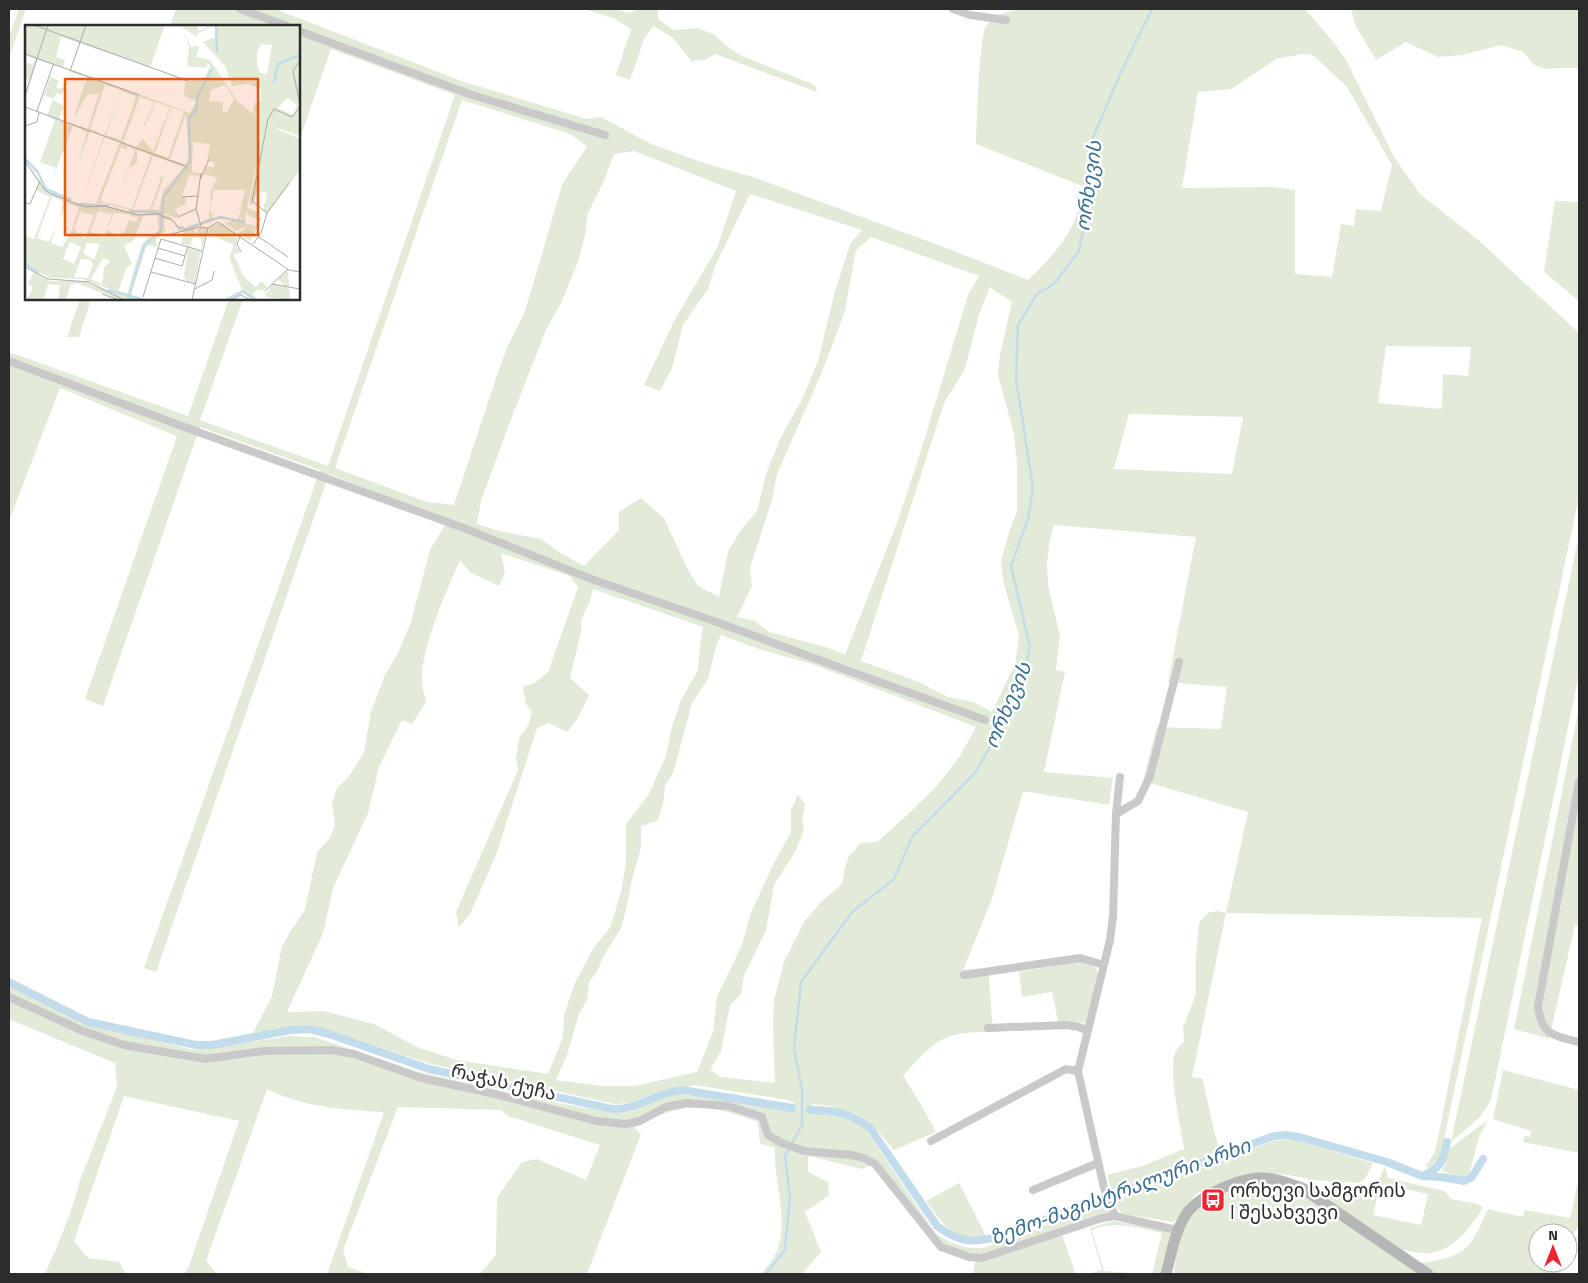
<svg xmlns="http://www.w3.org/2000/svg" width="1588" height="1283" viewBox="0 0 1588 1283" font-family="'Titillium Web','Noto Sans Georgian',sans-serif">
	<rect width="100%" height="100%" fill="#fff"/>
	<!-- green -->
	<path fill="#e2ebd8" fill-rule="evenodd" d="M19,9H26L9,59V36Z
		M176,9H275L464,82L587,119L601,117L651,144L710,165L753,177L949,249L1028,280C1055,254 1081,227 1082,186L976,144C977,125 979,37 986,26C996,12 1007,12 1023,9H1305L1335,44L1346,60L1394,157L1420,194L1477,239L1579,333V496L1439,1163L1432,1168L1425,1167L1435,1152L1482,918L1226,913L1192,1077L1202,1078L1219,1151L1112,1192L1107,1175L1142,1166L1184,1149C1181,1126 1168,1074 1175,1054C1176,1049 1181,1045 1184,1041L1183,1028L1196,994V955L1199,923L1208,913L1217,911L1226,913L1248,812L1143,781L1157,727L1221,729L1227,687L1168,682L1196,537L1054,525L1050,540L1047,562L1048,586L1060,635L1056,670L1065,672L1044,772L1113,778L1109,805L1023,791L992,899L963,970L988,968L993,1032C978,1032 956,1032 943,1039C927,1047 915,1063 903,1076L919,1101L936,1132L894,1150C867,1117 857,1108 813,1104L809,1113C833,1116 842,1112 864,1127L935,1233C951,1244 964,1249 984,1248L1106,1203L1109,1212L1108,1216L982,1255C968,1253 953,1252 941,1243L878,1162L862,1169L808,1156V1172L828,1182L829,1195L805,1212L821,1252L802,1274H761C766,1268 772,1262 775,1255C791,1225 773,1180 775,1147L760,1144L758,1122C722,1110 701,1101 663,1114C653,1117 644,1123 634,1127L641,1134L587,1274H478L482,1272L496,1254L497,1198L522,1162L537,1159L586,1180L600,1145L508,1116L501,1110L398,1107L343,1250L348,1267L368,1274H327L384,1112C344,1110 303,1107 267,1089L206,1261L217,1274H184L189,1266L239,1121L124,1096L74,1241L88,1258L119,1262L126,1274H45L59,1242L73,1205L80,1180L117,1087L115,1063L11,1020L9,1027V986L85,1023L194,1050L291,1036L314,1037L419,1072L527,1097L612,1113L632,1111L662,1098L679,1094L785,1110H794V1103L788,1100L695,1085L660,1091L629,1103L615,1104L431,1064L316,1027L305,1025L253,1033L272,996L282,946L292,929L305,910L317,852L329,839L335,825L332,802L337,788L350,775L364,752L371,712L385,675L398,653L410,625L430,550L448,520L329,474L156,972L144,968L320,470L200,427L103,706L85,699L177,436L60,388L9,521V352L188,416L229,299H243L200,420L328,466L455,95L331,49L299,141V26H170ZM1302,54L1313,55L1347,87L1392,165L1381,211L1356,209L1354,226L1341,224L1332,277L1295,274V190L1273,187L1182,188L1198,92L1231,89L1276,59ZM462,100L570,134L587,146L562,185L532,288L523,316L508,345L495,381L454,505L427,502L335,468ZM634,151L736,191L717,248L674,321L644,385L660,391L672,368L683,325L708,289L715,266L750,194L862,230L850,244L834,295L818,361L802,399L780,439L766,474L757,511L741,530L728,552L719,597L698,586L688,570L664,518L641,498L619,512V530L584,566L562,554L541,539L499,531L477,524L481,501L508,427L546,330L561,303L578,262L585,235L588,213L604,181L614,154ZM871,237L979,276L968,295L919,457L897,523L845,655L826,647L769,632L755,621L737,617L752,586L750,568L772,500L777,474L822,372L845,311L856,250ZM990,287L1012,302L1000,355L998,375L1014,434L1017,462V512L1009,532L1001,562L1004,584L1019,636L1015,664L992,712L973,702L948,697L919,682L861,661L944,403L965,369L979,314ZM1386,346L1471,347L1468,376L1443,374L1442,409L1378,403ZM1129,414L1243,417L1232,474L1114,469ZM501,553L570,576L578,587L548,672L536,682L523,687L526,704L532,712L529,724L519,738L516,759L518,770L456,912L459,927L470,914L496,855L537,728L549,723L567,732L578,718L589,695L570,678L581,632V620L590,601L593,589L703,627L700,646L698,670L681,700L672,726L666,756L649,794L626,824V862L621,892L610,928L594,947L575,983L564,1015L563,1037L548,1074L457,1060L419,1048L374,1024L324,1011L287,1012L323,933L333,888L368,813L379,767L402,720L412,724L426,702C424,694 421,684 422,675C424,641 446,592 460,560L470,572L499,586L505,573ZM721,635L762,650L812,664L976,727L960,756L937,786L903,819L877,842L861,843L849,856L845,867L842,884L821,902L804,922L784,962L774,1000L773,1024L775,1083L721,1077L710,1070L721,1051L730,1005L741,994L744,976L766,930L774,885L796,850L804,831L802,820L805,804L798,795L791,809V832L772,867L750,915L742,945L717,997L713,1032L697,1072L634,1086H602L556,1080L567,1055L579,1014L587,1000L589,982L597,972L603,957L621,928L626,910L632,879L641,848V826L657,821L663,805L665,786L673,773L692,703L708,679L717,643Z
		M584,9H612L630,13L638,9H658V19L673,30L697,28L713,34L727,46L742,56L815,85L817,92L715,54L705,60L691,61L673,38L654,26L645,37L630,80L616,75L631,29L613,18Z
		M1351,9H1579V68H1564L1545,69L1534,65L1523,52L1501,45L1462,55L1438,57L1406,42L1376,60L1355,25Z
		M1555,201L1579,202V301L1544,272Z
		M80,299H91L79,337H67Z
		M1579,535V674L1491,1100L1481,1116L1451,1142Z
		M1579,708V926L1575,925L1549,1039L1514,1029Z
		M1081,961C1084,962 1090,963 1093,965C1105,972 1089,1011 1086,1023L1058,1021L1052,992L1022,997L1019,972Z
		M1503,1070L1579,1090V1153L1523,1142L1525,1136L1530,1137L1531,1131L1493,1119Z
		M1488,1120L1479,1137L1469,1175L1467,1178H1463L1442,1171L1446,1162L1449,1149Z
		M1292,1139L1373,1163L1365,1179L1358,1183L1314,1180L1283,1174L1257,1175L1230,1180L1196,1194L1182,1211L1176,1220L1173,1222L1123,1214L1118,1209L1115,1200L1274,1141Z
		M1385,1166L1388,1178L1445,1191L1451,1199L1478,1204L1483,1208C1470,1227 1456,1249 1430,1253C1422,1254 1411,1251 1403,1250L1316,1192C1343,1176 1365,1216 1385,1166ZM1380,1184L1428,1194L1421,1225L1373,1215Z
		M1579,1177V1224L1573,1236L1578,1238L1568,1257V1233H1538V1263H1565L1558,1274H1435L1420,1263C1436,1261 1458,1258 1469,1245C1477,1235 1482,1221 1488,1209L1523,1217L1525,1210L1570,1218Z
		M959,1183L986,1236C951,1240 945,1226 926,1201Z
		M1258,1184H1280L1298,1191L1419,1274H1174C1176,1261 1176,1244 1180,1231C1191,1200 1230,1191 1258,1184Z
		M1113,1221L1171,1231L1160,1274H1152L1162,1233C1140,1228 1114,1220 1092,1230L1104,1271L1143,1274H1088L1102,1270L1090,1228Z
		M1062,1235L1076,1274H973L975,1261H984Z"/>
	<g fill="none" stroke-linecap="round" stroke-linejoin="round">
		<!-- stream -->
		<path stroke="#c3dcec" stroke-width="2.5" d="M766,1274L785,1249L790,1197L785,1156L802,1125V1090L794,1048L801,982L852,912L894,879L912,837L975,773L994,740L1023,678L1030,647L1011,566L1028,519L1033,488L1016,378L1018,325L1037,294L1054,284L1079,251L1087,211L1093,137L1122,70L1152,9"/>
		<!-- canal -->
		<path stroke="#c3dcec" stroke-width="8" d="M9,982L88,1022L196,1045H212L291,1030L309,1029L329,1034L429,1069L612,1109C639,1110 656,1092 682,1090L792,1108
			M810,1110C838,1111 847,1111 870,1128L937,1226C961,1244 976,1243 1004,1235L1274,1136L1286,1135L1299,1137L1387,1162L1422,1176L1441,1177L1464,1181L1472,1177L1483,1159
			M1425,1175C1442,1166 1443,1161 1447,1142"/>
		<!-- street -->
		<path stroke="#c9c9c9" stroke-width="8" d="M240,9L287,26
			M953,9L970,15L1006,20
			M299,31L472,95L605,135
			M9,361L187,428L461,527L594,580L714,621L849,671L985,720
			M1579,782L1538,1006C1541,1035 1554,1036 1579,1042
			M1116,814L1138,801L1150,776L1179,662
			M964,975L1080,958L1104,965
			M9,997L83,1031L124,1045L205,1059L264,1051L331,1050L354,1054L421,1078L495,1094L596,1121L626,1124L640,1121L666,1107L686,1103L728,1106L762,1117L768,1135L782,1143L804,1151L851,1155L864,1158L875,1164L941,1247L969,1257L982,1258L1102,1218L1115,1216L1177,1230
			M988,1028L1067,1025L1079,1027L1088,1031
			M931,1141L1066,1069L1078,1071
			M1033,1190L1098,1163
			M1115,1216L1104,1188L1078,1071L1110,940L1113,916L1116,814L1120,777"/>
		<!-- secondary -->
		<path stroke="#b6b6b6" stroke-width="11" d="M1166,1274C1171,1255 1174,1234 1185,1216C1196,1197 1235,1180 1258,1178C1273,1177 1288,1183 1302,1188L1428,1274"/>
	</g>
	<!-- icons -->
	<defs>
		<g id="bus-square" transform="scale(1.25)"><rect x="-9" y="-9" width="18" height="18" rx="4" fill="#ee2431" stroke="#fff"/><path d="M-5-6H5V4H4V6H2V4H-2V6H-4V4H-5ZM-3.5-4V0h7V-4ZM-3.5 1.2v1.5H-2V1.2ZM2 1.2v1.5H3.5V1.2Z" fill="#fff"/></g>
	</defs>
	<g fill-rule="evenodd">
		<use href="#bus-square" x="1213" y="1200"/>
	</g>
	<g text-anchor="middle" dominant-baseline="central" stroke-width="5" stroke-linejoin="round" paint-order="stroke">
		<!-- street labels -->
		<g font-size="19" fill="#2c2c2c" stroke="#fff">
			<text transform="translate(504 1081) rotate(13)">რაჭას ქუჩა</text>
		</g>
		<!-- poi labels -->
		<g font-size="19" fill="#2c2c2c" stroke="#fff" text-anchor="start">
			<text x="1230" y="1189">ორხევი სამგორის<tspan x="1230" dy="22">I შესახვევი</tspan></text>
		</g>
		<!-- water labels -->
		<g font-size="20" font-style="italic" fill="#376e91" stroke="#fff">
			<text transform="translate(1088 186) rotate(-82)">ორხევის</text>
			<text transform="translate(1007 705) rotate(-67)">ორხევის</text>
			<text transform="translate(1120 1191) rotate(-20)">ზემო-მაგისტრალური არხი</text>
		</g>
	</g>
	<!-- overview -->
	<g transform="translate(25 25)">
		<rect width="275" height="275" fill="#fff"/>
		<path d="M0,0H140L125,42L36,12L31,32L40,35L38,42L12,35L0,76L4,55L0,53V43L2,38L8,40L11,34L0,29ZM154,0H172L174,6L188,0H275V29L253,38L248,61L254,39L275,30V111L243,100L275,114V145L244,187L238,186L242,168L232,166L228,180L224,179L238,109L222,183L234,187L233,192L237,193L225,216L213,207L219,205L220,202L211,206L200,198L209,195L231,201L233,194L225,192L222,187L219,196H216L218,186L215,195H213L220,165H189L185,184L188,193L175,198L184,193L186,166L192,153L179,149L181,142H189V137L182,136L185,119L168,117L167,147L175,148V151L164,150L157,171H160L161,179L150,184L154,191L149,193L144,189H139L145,191L156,205L175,200L169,204L171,209L173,203H183L176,226L177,214L168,212L165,220L156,219L159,207L155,205L147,195L139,194L140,206L131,215L132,222L122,220L105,271L118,275H95L51,258L46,259L41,275H33L35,260L23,259L19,273L24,275H1L8,263L3,258L9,247L25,256H59L86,267L102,270L57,254L25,253L0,239V210L9,214L25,172L11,165L13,158L0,136L19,164L51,178L78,180L115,189L137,188H115L79,178L71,179L95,117L80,112L58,171L79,111L65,106L53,139L62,107L48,101L25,160L31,143L15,137L30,95L22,91L28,74L19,70L27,47L26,52L34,56L31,62L34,64L40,62L46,44L165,88L172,76L159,71L160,57L180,52L185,42L183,38L180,43L162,41L164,22L160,9L166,22L174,21L171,32L185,35L213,77L236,95L228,87L229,78L236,77V64L223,59L207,61L200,41L178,17L190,12V1L173,8L172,12ZM236,19L247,20L242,49L235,48L232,40V27ZM46,47L62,52L48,95L62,70L74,68L63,104L34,94L39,81L28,75L31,68L37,70ZM80,60L96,65L80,110L65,104ZM200,60L209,74L202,87H198V77L184,76L186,65ZM96,66L111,72L96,115L81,110ZM115,72L130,77L119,100L120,101L131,77L145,82L128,126L118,114L111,122L98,117ZM263,73L272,80L269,90L252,83ZM146,82L159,87L143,133L130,128ZM161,89L164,131L161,140L145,134ZM102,121L110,125L96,166L105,142L112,138V125L126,130L107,184L75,176L96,122L101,125ZM128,131L159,142L138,166L134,185L127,184L138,155L137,150L125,184L108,185ZM27,171L38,177L35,194L42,178L54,183L45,210L37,222L26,218L32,200L24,217L12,213ZM73,186L87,189L80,210L65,207ZM55,187L69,190L60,214L49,204ZM89,188L101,189L113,193L111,197L104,195L100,206L93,211L82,205ZM132,190L134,206L130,212L124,211L116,221L102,268L93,266L102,242L107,239L99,221L109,215L118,191ZM45,217L56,222L49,239L38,234ZM62,218L75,219L69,235L58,228ZM78,233L85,236L79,243L77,259L66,254ZM56,234H64L68,239L63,253L49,252ZM196,198L214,210L211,220L215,227L209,230L219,252L231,262L236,256L243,262L236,266L233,264L228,269L232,275L218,269L202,275L218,267L204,232L209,220L183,209L185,201ZM163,223L176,226L170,258L161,256L159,250ZM263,245L265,275L240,272L247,259L260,262L253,254Z" fill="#e2ebd8" fill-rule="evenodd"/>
		<path fill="none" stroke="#c3dcec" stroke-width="2.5" d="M191,0L192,28M249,58L253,39L275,30M0,134L12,146L21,164L46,175M55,179L84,181M104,186L137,188M154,202L160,204L195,192L218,197L220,195M0,239L14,248M83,265L120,275M103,275L119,221L136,205L138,173L165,136L164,93L171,84L173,70L187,44M201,275L218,266L230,275"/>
		<path fill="none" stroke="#ababab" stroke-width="1" d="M9,0L163,56M0,29L114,70M275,35L268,46L275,79M45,46L61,0M0,70L23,0M0,82L160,141M12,86L28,40M0,101L12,97L14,87M0,136L20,165L26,169L60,182L80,181L113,190L132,189L147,195L155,205M176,153L184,134M157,172L174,171M0,178L5,179L15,156M242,188L227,176L243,94L249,84L267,92L275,82M153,192L171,184M176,201L171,184L176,148M142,210L174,202L183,203M234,212L263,232M228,219L236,208L242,188L264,158M133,223L160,231M216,227L212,219L216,210M130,233L157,241L163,221M0,242L23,254L64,257L99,275M126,247L170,259M247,259L275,264M170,264L187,255L189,246M240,266L263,244M77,269L94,275M118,272L136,214L177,226M167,275L183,203L193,197L264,245L275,247M205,275L216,270L226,275"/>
		<path fill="#e8590c" fill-opacity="0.15" stroke="#e8590c" stroke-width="2.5" d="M40,54H233V210H40Z"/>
		<rect width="275" height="275" fill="none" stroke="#2c2c2c" stroke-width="2.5"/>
	</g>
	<!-- border -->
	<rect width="1588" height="1283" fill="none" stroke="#2c2c2c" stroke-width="20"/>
	<!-- north arrow -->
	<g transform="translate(1553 1248)"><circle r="24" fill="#ffffff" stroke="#ababab"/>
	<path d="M0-4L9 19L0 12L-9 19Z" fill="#ee2431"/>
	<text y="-8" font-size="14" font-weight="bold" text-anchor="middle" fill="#2c2c2c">N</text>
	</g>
</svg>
